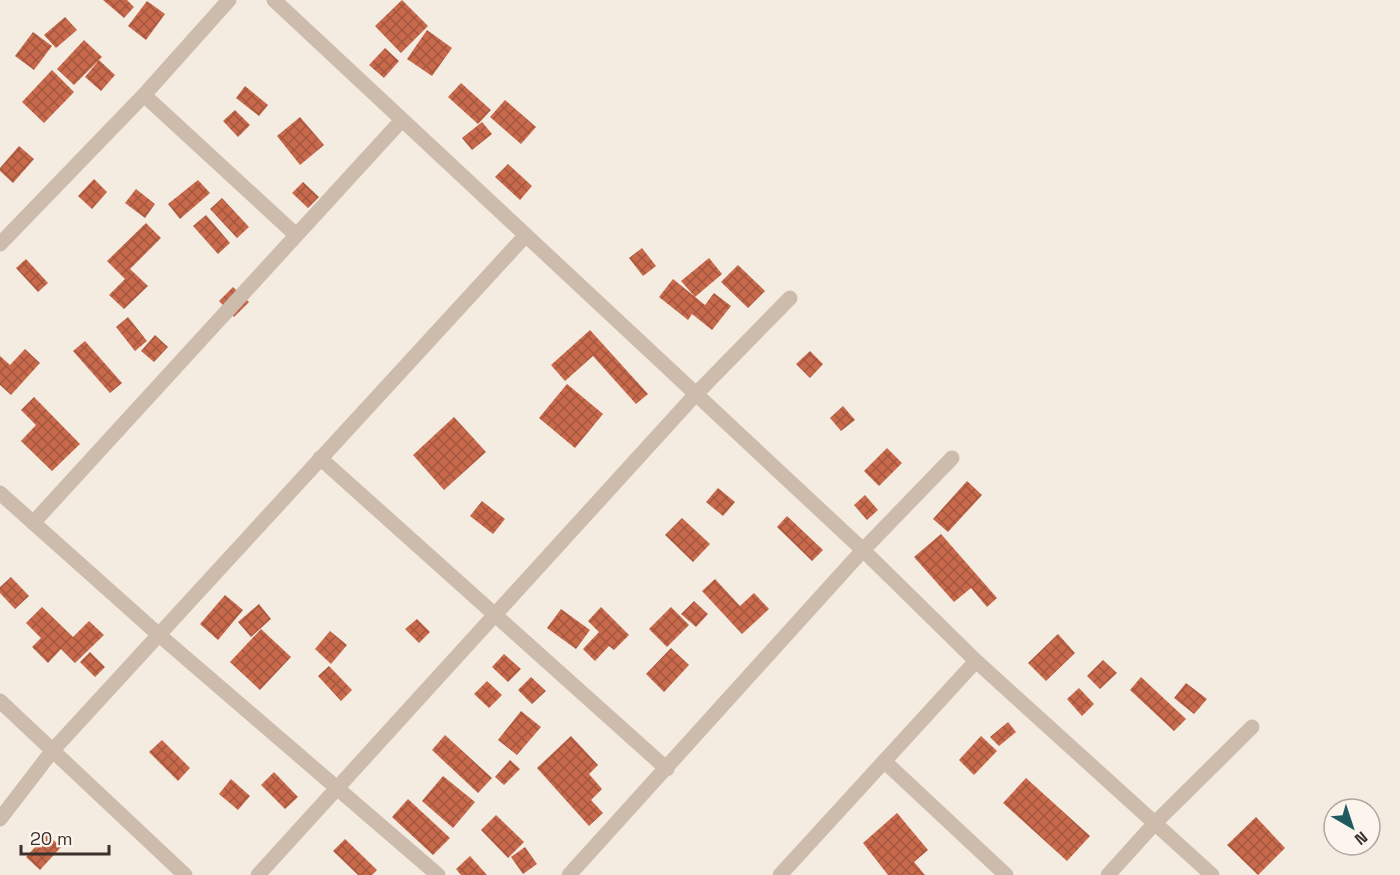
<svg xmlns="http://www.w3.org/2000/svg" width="1400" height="875" viewBox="0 0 1400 875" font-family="'Space Grotesk',sans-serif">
	<defs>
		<pattern id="building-cross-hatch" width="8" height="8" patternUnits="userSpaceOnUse" patternTransform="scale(1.5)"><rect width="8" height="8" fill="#c8694b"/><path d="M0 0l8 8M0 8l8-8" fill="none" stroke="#a4573f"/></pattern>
	</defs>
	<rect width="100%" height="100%" fill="#f4ebe1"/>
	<!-- building -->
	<path fill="url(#building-cross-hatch)" d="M103,0H127L134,7L124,18Z
		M402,0L428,26L401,53L375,26Z
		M147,1L165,14L146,40L128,26Z
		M65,17L77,30L56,48L44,35Z
		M427,30L452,48L432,76L407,59Z
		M33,32L52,46L34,70L15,56Z
		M84,40L102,57L74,85L57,69Z
		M385,48L399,61L384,78L369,65Z
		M99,60L115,75L101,91L85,77Z
		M52,70L74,92L44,123L22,102Z
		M461,83L491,110L478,124L448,97Z
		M245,86L268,105L259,116L236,98Z
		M505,100L536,127L521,144L490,117Z
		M235,110L250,125L238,137L223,121Z
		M300,117L324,145L300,165L277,136Z
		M482,122L492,134L472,150L462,138Z
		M19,146L34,159L13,183L0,171V168Z
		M508,164L532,186L520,200L495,177Z
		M94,179L107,192L92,209L78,196Z
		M198,180L210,193L180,219L168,204Z
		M303,182L319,197L308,208L292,193Z
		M136,189L155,204L145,218L125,203Z
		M222,198L249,227L237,238L210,209Z
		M206,215L230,243L218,254L193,226Z
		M146,223L161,238L130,269L148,286L124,309L109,295L125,279L107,261Z
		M642,248L656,266L643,276L629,258Z
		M709,258L722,274L695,297L681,281Z
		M26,259L48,283L38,292L16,268Z
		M738,265L765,291L748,308L721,282Z
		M673,279L705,305L714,293L731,306L712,330L692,314L688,320L659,297Z
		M233,287L249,302L234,317L219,301Z
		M128,317L147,341L135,351L116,327Z
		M590,330L648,394L636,404L593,356L565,381L551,365Z
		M155,335L168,347L154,362L141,351Z
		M85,341L122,383L110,393L73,351Z
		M25,349L40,363L11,395L0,385V356L10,365Z
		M810,351L823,364L810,378L796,364Z
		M567,384L603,414L575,448L539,418Z
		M34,397L80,444L52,471L21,441L36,425L21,410Z
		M843,406L855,420L841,431L830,418Z
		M454,417L486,452L444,490L413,455Z
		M887,448L902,463L879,486L864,471Z
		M967,481L982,495L948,532L933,519Z
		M718,488L735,502L723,516L706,502Z
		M865,495L878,510L867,520L854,505Z
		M482,501L505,519L493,534L470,516Z
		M787,516L823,550L812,561L777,527Z
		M682,518L710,544L693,562L665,535Z
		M941,534L997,598L987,607L971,588L954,602L914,557Z
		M11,577L29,596L15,609L0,593V587Z
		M715,579L740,606L754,593L769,609L742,634L702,591Z
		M225,595L243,610L218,640L200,624Z
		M694,601L708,614L696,627L681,614Z
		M259,604L271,619L251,637L238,622Z
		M42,607L73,637L89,621L104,635L75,663L61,649L48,663L32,647L41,638L26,623Z
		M601,607L629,635L614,650L609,646L595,661L583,649L599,632L588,621Z
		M671,607L689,625L667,647L649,629Z
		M561,609L590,630L576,649L547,628Z
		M417,619L430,632L419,643L405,629Z
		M261,629L291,657L260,690L230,662Z
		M330,631L347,645L331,664L315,649Z
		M1058,634L1075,653L1046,681L1028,663Z
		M671,648L689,665L664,692L646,674Z
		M90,652L105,667L95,677L80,662Z
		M504,654L521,669L508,682L492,667Z
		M1103,660L1117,673L1100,689L1087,676Z
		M329,666L352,690L341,701L318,676Z
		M531,677L546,691L532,704L518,690Z
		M1141,677L1186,719L1174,731L1130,690Z
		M487,681L502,695L489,708L474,694Z
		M1186,683L1207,699L1194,714L1174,698Z
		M1079,688L1094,704L1082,716L1067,699Z
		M521,711L541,727L517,755L498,740Z
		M1008,722L1016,732L999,746L990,737Z
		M445,735L492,778L478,793L432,750Z
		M571,736L598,765L589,774L602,789L591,800L603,813L589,826L537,768Z
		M981,736L997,751L974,775L959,760Z
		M162,740L190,768L178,781L149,752Z
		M510,760L520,769L504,785L495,777Z
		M274,772L298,797L285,809L261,785Z
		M443,776L475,802L453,828L422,801Z
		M1026,778L1090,836L1067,861L1003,803Z
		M231,779L250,796L238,810L219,794Z
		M408,799L450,838L433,855L392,817Z
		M897,813L928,850L914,862L925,875H888L863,843Z
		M496,815L524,842L508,858L481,830Z
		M1256,817L1285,848L1258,875L1227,845Z
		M47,834L61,847L40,870L26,857Z
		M345,839L377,870L372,875H358L333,851Z
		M525,847L537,864L523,874L511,857Z
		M470,856L487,875H461L456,869Z"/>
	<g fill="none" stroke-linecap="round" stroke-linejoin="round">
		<!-- minor -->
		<path stroke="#cdbbac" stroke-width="15" d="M274,0L863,550L976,661L1212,875
			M144,95L296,235
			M0,244L144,95L229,0
			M320,458L667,769
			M0,493L158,634L438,875
			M33,523L401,121
			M0,701L185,875
			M884,761L1006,875
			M0,819L53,750L526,235
			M258,875L695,395L790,298
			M569,875L863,550L952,458
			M780,875L976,661
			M1108,875L1155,823L1252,727"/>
	</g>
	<!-- north arrow -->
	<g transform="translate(1352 827) rotate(141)"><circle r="28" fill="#fbf5ee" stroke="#aea6a0" stroke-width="1.5"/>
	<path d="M0-4.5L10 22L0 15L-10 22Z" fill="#1f5a5e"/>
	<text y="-9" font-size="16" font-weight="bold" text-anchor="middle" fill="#3b302b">N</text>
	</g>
	<!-- scale -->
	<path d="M21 845v9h88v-9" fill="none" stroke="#3b302b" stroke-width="3"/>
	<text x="30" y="845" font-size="18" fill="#3b302b" stroke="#fbf5ee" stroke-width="4.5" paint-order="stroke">20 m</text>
</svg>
